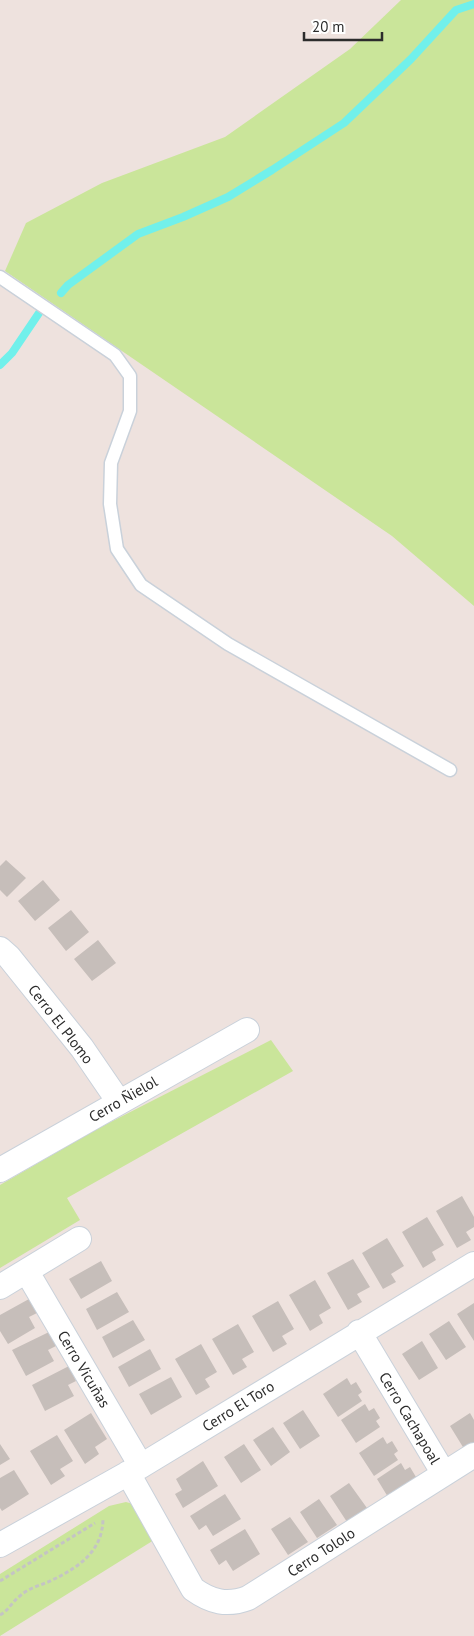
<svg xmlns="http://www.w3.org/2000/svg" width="474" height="1636" viewBox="0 0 474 1636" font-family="'PT Sans',sans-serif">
	<rect width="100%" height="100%" fill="#eee2de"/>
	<!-- green -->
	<path fill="#cae59a" d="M401,0H474V606L392,536L5,271L26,223L102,183L225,137L350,49Z
		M271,1040L293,1071L67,1198L80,1220L0,1268V1185L97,1129Z
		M126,1502L136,1505L154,1540L0,1636V1574L109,1506Z"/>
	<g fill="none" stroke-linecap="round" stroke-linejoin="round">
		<!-- stream -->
		<path stroke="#71f0eb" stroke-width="8" d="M61,293L68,285L138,234L183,217L228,197L272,170L344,123L411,59L456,10L474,4
			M0,365L12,353L39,313"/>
	</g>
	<!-- building -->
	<path fill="#c6beba" d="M6,860L26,878L7,897L0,890V866Z
		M43,880L60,900L35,921L18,901Z
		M71,910L89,932L66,951L48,928Z
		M98,940L116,963L92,981L74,959Z
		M462,1196L474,1217V1227L466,1232L471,1240L457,1248L436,1211Z
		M427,1217L444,1245L432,1252L436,1260L423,1268L402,1232Z
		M387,1238L404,1266L391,1274L396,1282L383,1289L362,1253Z
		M353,1259L370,1287L357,1294L362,1302L348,1310L327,1273Z
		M101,1261L112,1281L81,1299L69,1279Z
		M315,1280L331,1308L319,1315L323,1323L310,1331L289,1295Z
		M117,1292L129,1312L97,1330L86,1309Z
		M29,1299L37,1313L29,1317L35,1328L8,1344L0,1331V1315Z
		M278,1301L294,1329L282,1336L287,1344L273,1352L252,1316Z
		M474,1303V1341L457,1314Z
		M133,1320L145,1340L113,1358L102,1337Z
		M449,1321L466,1347L446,1360L429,1334Z
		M238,1324L254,1352L242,1359L247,1367L233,1375L212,1339Z
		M49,1332L56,1346L48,1350L54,1361L26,1376L12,1350Z
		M422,1341L438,1368L419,1380L402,1354Z
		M201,1344L217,1372L205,1379L210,1387L196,1395L175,1359Z
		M150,1349L161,1369L129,1387L118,1367Z
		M69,1366L76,1381L68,1385L74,1396L45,1411L32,1385Z
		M171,1377L182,1397L151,1415L139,1394Z
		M347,1378L351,1385L356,1382L362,1392L358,1395L362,1401L338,1417L323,1394Z
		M365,1404L369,1411L374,1408L380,1418L376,1421L380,1427L356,1443L341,1420Z
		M303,1410L320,1436L300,1449L283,1423Z
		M91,1413L107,1439L95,1447L99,1454L85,1464L64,1430Z
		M470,1413L474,1420V1448L466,1452L450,1426Z
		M273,1427L290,1452L271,1466L253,1440Z
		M57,1435L73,1461L60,1469L65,1476L51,1485L30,1451Z
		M383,1437L387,1444L392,1441L398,1451L394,1454L398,1460L374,1476L359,1453Z
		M0,1444L10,1459L0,1465Z
		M244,1444L261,1470L241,1483L224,1457Z
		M203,1461L218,1486L183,1508L175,1494L182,1490L176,1479Z
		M401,1463L405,1470L410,1467L416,1477L412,1480L416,1486L391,1502L377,1479Z
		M14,1470L29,1494L2,1511L0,1508V1478Z
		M349,1483L367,1508L347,1522L330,1496Z
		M225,1494L241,1519L213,1536L206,1525L199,1530L190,1516Z
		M319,1499L337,1525L317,1538L300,1512Z
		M290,1517L308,1542L288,1555L271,1529Z
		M245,1529L260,1554L233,1571L226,1560L219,1565L210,1550Z"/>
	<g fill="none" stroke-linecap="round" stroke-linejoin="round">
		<!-- service casing -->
		<g stroke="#c9d1da" stroke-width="15">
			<path id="service" d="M0,277L115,355L130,376V411L111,463L110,504L117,549L141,585L228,644L450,770"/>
		</g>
		<!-- minor casing -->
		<g stroke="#c9d1da" stroke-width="26">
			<path id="minor" d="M0,949L9,957L82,1048L119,1102
				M0,1170L247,1030
				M27,1272L141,1466
				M0,1287L79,1239
				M359,1332L444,1474
				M128,1473L193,1589C211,1602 227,1606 248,1598L474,1455
				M0,1545L141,1466L474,1264"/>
		</g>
		<!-- path -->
		<path stroke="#c4c4c4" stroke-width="3" stroke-dasharray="4 2.5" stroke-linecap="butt" d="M0,1581L95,1523
			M0,1615C9,1610 12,1602 20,1596C27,1589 38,1586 48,1582C76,1569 103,1553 103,1518"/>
		<!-- service -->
		<use href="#service" stroke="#fff" stroke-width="12"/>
		<!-- minor -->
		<use href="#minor" stroke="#fff" stroke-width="24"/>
	</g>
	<g text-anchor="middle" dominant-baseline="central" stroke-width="4.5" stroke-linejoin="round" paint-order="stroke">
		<!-- street labels -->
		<g font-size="15" fill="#2c2c2c" stroke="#fff">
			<text transform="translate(61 1024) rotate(52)">Cerro El Plomo</text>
			<text transform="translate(123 1099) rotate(-30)">Cerro Ñielol</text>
			<text transform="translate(84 1369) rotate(59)">Cerro Vicuñas</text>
			<text transform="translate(238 1406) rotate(-32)">Cerro El Toro</text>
			<text transform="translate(410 1418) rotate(59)">Cerro Cachapoal</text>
			<text transform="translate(321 1552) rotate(-33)">Cerro Tololo</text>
		</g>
	</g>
	<!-- scale -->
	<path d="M304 32v8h78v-8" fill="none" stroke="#2c2c2c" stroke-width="2.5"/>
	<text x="312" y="32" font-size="15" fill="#2c2c2c" stroke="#ffffff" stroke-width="4" paint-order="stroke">20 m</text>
</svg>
